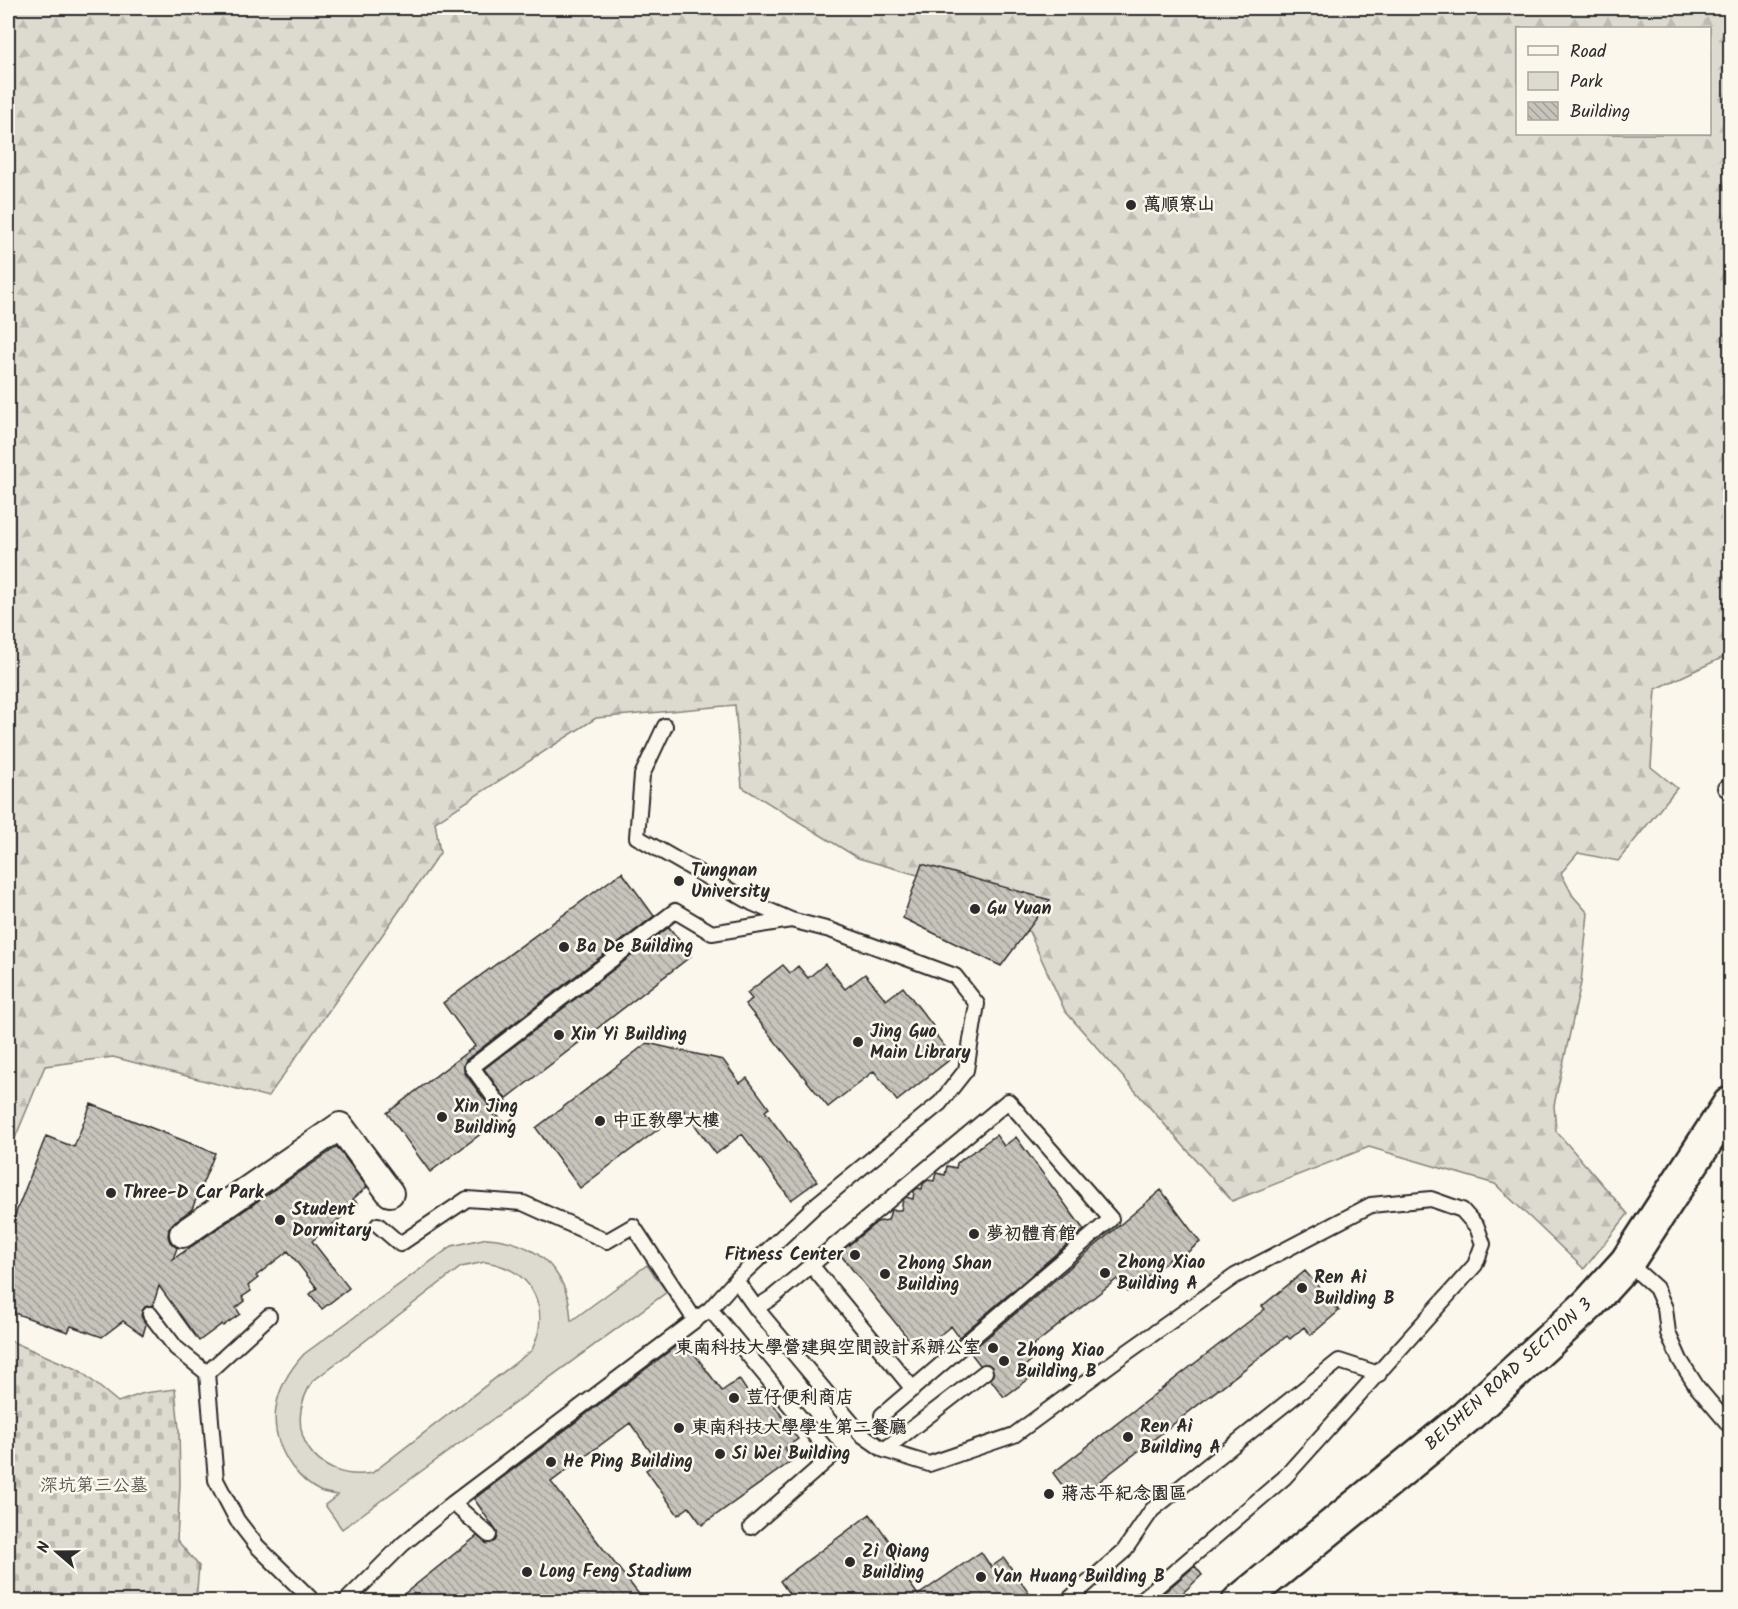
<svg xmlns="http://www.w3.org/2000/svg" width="1738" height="1609" viewBox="0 0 1738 1609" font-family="Kalam,'LXGW WenKai TC',sans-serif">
	<defs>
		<pattern id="forest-firs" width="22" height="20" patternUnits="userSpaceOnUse" patternTransform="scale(1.5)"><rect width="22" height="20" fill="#dddad0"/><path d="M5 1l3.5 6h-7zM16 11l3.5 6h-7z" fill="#bebbb3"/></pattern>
		<pattern id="cemetery-stones" width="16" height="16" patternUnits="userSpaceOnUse" patternTransform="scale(1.5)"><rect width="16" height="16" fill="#dddad0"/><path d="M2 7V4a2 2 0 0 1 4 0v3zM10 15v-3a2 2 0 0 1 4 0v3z" fill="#bebbb3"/></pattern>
		<pattern id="building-back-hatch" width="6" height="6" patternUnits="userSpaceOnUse" patternTransform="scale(1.5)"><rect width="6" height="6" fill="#c7c4bc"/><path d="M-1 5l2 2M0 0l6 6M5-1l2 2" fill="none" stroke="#a29f99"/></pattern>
	</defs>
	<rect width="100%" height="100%" fill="#fbf7ec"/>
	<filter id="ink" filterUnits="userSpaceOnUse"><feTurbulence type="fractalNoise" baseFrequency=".0167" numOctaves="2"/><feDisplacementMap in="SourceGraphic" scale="12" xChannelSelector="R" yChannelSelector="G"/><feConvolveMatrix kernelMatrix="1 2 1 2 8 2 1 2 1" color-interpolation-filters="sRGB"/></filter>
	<g filter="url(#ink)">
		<!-- green -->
		<path fill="#dddad0" stroke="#84827e" stroke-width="1.5" fill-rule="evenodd" d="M487,1238C527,1241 556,1259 568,1298C570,1305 570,1313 571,1321L647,1265L667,1292L342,1529L325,1505L338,1495C332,1494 325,1493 320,1491C309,1486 299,1476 292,1467C264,1428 273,1388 304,1354L452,1246ZM485,1262C532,1269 552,1308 532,1350L372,1473C315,1483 280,1429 313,1381L461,1267Z"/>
		<!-- forest -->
		<path fill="url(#forest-firs)" stroke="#84827e" stroke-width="1.5" fill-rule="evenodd" d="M8,8H1730V654L1656,689L1651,767L1677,788L1618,861L1578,853L1561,873L1573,896L1588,913L1581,983L1554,1105L1556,1131L1628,1214L1584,1269L1495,1184L1369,1147L1232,1201L1065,1011L1016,903L858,858L742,787L735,705L596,718L435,822L440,853L268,1097L113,1057L45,1066L8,1155ZM1518,28H1710V134H1518Z"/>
		<!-- cemetery -->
		<path fill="url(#cemetery-stones)" stroke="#84827e" stroke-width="1.5" d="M8,1340L79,1370L118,1402L144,1393L175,1389L179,1429L180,1484L177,1540L199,1566L196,1601H8Z"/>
		<!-- building -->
		<path fill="url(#building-back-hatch)" stroke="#2b2b2b" stroke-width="1.5" d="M922,864L1050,900L1001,966L903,918Z
			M622,872L654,916L466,1060L464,1064V1072L492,1110L490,1111L498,1121L430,1172L387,1113L475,1046L443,1003Z
			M669,927L691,956L506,1099L484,1069Z
			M825,964L845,989L865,974L886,1000L903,987L933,1026L931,1029L953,1057L897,1101L874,1071L828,1107L745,1004L752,999L747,993L783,965L790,973L798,966L808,978Z
			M647,1043L723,1060L740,1083L747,1078L769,1108L765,1111L817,1181L791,1200L742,1134L716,1154L684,1110L580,1188L536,1128Z
			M91,1104L215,1153L192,1209L174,1222L169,1228L168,1236L170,1242L177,1248L173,1259L337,1147L367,1187L353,1199L358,1204L312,1241L349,1288L322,1309L310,1294L317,1288L288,1251L256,1276L258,1278L248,1286L251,1291L242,1297L245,1301L236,1308L240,1314L223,1326L222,1324L199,1341L159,1286L153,1305L145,1307L142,1311L141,1316L146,1324L143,1335L123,1321L102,1337L71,1326L68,1332L14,1313L8,1298V1233L46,1136L74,1147Z
			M996,1135L1004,1146L1016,1137L1084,1230L959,1337L951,1326L919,1352L839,1253L877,1222L888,1220L891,1210H901L903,1200L906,1197L913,1199L914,1191L918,1188L922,1189L923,1184L928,1180L934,1181L936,1173L945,1175L947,1166L956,1168L957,1163Z
			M1161,1190L1200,1242L1173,1264L1170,1259L1128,1292L1117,1279L1029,1349L1035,1357L1025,1366L1033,1376L1004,1397L990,1379L993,1375L992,1367L988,1364L980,1365L970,1352Z
			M1305,1271L1339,1311L1311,1335L1304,1327L1290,1339L1287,1336L1074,1501L1053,1473L1265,1309L1262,1306Z
			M684,1340L722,1391L739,1379L750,1396L762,1388L798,1439L785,1448L793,1460L702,1525L689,1507L678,1515L646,1470L658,1462L630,1423L551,1482L645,1602H394L477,1536L487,1544L495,1541L497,1532L474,1499Z
			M870,1514L892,1545L886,1550L918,1595L981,1552L991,1567L1004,1558L1035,1602H795L780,1581Z
			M1195,1566L1202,1575L1173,1602H1153Z"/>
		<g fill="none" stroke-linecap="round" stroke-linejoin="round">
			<!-- lane casing -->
			<g stroke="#2b2b2b" stroke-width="18">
				<path id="lane" d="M665,726L642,775L637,837L752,903L791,920
					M1725,788L1730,792
					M506,1114L472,1067L675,911L712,933L791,920L830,930L955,976L977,1004L966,1070L940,1103L817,1204L736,1280L756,1308L861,1434L884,1450L929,1464L1014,1435L1126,1353L1235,1276L1371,1205L1431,1199L1462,1210L1477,1227L1483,1244L1475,1265L1284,1478L1139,1602
					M378,1225L400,1244L467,1199L523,1203L607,1241L633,1226L695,1320
					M1627,1262L1656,1288L1665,1308L1668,1333L1680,1360L1697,1387L1730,1426
					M811,1265L913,1389
					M756,1308L773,1297L1008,1101L1111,1219L882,1415
					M710,1309L832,1456L751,1527
					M150,1314L176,1348L207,1373L216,1480L237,1520L257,1546L314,1602
					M207,1373L269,1316
					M884,1450L985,1372
					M453,1503L489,1535
					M345,1602L403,1544L453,1503L710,1309L736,1280
					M1066,1602L1124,1551L1152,1510L1339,1361L1379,1374"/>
			</g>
			<!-- street casing -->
			<g stroke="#2b2b2b" stroke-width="30">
				<path id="street" d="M183,1234L340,1126L390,1193"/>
			</g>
			<!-- secondary casing -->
			<g stroke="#2b2b2b" stroke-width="38">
				<path id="secondary" d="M1239,1602L1466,1417L1588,1305L1627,1262L1730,1104"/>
			</g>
			<!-- lane -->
			<use href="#lane" stroke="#fbf7ec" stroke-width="14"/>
			<!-- street -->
			<use href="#street" stroke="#fbf7ec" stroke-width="26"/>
			<!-- secondary -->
			<use href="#secondary" stroke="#fbf7ec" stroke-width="33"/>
		</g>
	</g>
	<!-- markers -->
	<g fill="#2b2b2b" stroke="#fbf7ec" stroke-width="2">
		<circle cx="1131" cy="205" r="6"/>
		<circle cx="679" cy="881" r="6"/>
		<circle cx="975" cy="909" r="6"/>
		<circle cx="564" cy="947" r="6"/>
		<circle cx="559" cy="1035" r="6"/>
		<circle cx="858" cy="1042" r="6"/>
		<circle cx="442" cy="1117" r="6"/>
		<circle cx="600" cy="1121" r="6"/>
		<circle cx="111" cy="1193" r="6"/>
		<circle cx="280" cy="1220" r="6"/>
		<circle cx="974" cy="1234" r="6"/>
		<circle cx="855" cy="1255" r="6"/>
		<circle cx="1105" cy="1273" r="6"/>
		<circle cx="885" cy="1274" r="6"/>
		<circle cx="1302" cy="1288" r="6"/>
		<circle cx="993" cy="1348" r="6"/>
		<circle cx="1004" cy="1361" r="6"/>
		<circle cx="734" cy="1398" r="6"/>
		<circle cx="679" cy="1428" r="6"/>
		<circle cx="1128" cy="1437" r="6"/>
		<circle cx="720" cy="1454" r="6"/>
		<circle cx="551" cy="1462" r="6"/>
		<circle cx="1049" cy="1494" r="6"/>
		<circle cx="850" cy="1562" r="6"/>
		<circle cx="527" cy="1572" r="6"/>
		<circle cx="981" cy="1577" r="6"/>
	</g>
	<g text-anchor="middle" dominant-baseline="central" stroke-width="5" stroke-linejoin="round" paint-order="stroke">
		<!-- poi labels -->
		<g font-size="18" font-weight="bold" fill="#2b2b2b" stroke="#fbf7ec" text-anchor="start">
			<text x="1143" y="205">萬順寮山</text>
			<text x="691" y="871">Tungnan<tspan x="691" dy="21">University</tspan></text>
			<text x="987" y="909">Gu Yuan</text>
			<text x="576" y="947">Ba De Building</text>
			<text x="870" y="1032">Jing Guo<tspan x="870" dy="21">Main Library</tspan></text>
			<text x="571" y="1035">Xin Yi Building</text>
			<text x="454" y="1107">Xin Jing<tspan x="454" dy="21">Building</tspan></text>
			<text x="612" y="1121">中正教學大樓</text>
			<text x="123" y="1193">Three-D Car Park</text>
			<text x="292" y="1210">Student<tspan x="292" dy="21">Dormitary</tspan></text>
			<text x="986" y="1234">夢初體育館</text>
			<text x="843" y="1255" text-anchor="end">Fitness Center</text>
			<text x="1117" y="1263">Zhong Xiao<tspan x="1117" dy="21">Building A</tspan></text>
			<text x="897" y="1264">Zhong Shan<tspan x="897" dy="21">Building</tspan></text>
			<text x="1314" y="1278">Ren Ai<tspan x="1314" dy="21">Building B</tspan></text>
			<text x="981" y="1348" text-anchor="end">東南科技大學營建與空間設計系辧公室</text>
			<text x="1016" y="1351">Zhong Xiao<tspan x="1016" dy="21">Building B</tspan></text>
			<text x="746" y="1398">荳仔便利商店</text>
			<text x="1140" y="1427">Ren Ai<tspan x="1140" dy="21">Building A</tspan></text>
			<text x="691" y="1428">東南科技大學學生第二餐廳</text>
			<text x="732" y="1454">Si Wei Building</text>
			<text x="563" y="1462">He Ping Building</text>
			<text x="1061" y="1494">蔣志平紀念園區</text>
			<text x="862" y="1552">Zi Qiang<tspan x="862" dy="21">Building</tspan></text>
			<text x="539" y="1572">Long Feng Stadium</text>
			<text x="993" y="1577">Yan Huang Building B</text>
		</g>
		<!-- street labels -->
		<g font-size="18" fill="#2b2b2b" stroke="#fbf7ec">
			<text transform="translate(1509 1375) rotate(-42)">BEISHEN ROAD SECTION 3</text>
		</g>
		<!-- park labels -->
		<g font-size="18" fill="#585754" stroke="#fbf7ec">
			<text x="94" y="1486">深坑第三公墓</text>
		</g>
	</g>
	<!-- margin -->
	<rect width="1738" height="1609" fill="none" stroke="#fbf7ec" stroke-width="30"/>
	<rect x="15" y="15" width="1708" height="1579" fill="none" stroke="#2b2b2b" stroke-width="2" filter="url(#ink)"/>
	<!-- legend -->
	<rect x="1516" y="27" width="195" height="108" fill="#fbf7ec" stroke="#a8a59f" stroke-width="1.5"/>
	<rect x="1528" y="46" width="30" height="9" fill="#fbf7ec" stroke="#a8a59f" stroke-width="1.5"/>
	<text x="1570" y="57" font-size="18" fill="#2b2b2b">Road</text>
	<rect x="1528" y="72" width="30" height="18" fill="#dddad0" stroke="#a8a59f" stroke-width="1.5"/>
	<text x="1570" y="87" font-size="18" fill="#2b2b2b">Park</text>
	<rect x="1528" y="102" width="30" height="18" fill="url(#building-back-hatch)" stroke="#a8a59f" stroke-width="1.5"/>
	<text x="1570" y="117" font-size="18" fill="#2b2b2b">Building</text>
	<!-- north arrow -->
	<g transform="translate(57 1552) rotate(290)" stroke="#fbf7ec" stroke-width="4.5" paint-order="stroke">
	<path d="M0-4.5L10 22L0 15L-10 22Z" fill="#2b2b2b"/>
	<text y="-9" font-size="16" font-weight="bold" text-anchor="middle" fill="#2b2b2b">N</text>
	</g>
</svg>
